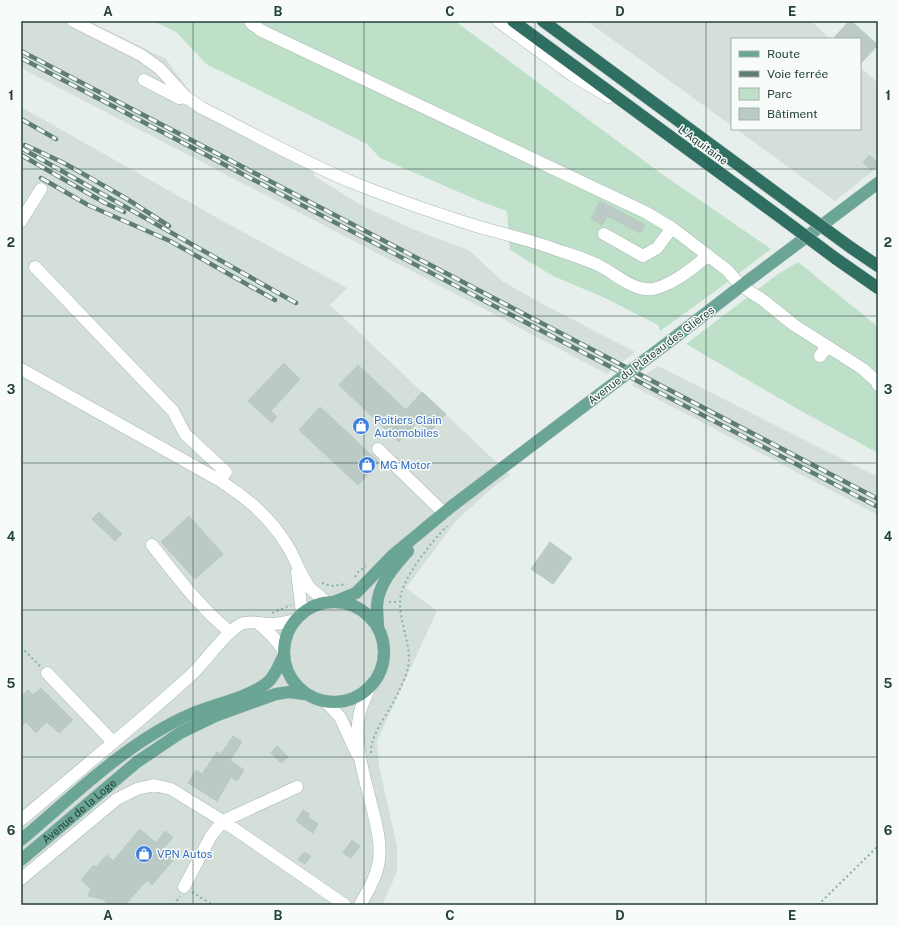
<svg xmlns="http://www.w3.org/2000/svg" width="899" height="926" viewBox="0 0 899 926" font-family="'Public Sans',sans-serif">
	<rect width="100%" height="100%" fill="#e6efeb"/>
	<!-- built -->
	<path fill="#d4dfda" d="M21,21H89L166,59L193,96L313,159L314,176L363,206L415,230L469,250L502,281L539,302L635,352L607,374L450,291L21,68Z
		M587,21H811L830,39H732V126Z
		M860,67L878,83V167L835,201L736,129H860Z
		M21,107L228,224L347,288L330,305L510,475L491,489L455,522L406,588L437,611L377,741L379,766L397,846V872L382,905H21Z
		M658,366L878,477V515L631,385Z"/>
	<!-- green -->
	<path fill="#bfe0c8" d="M153,21H455L662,174L771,249L717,290L660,331L658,325L605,298L553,276L510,250L507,211L482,202L380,158L367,144L206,64L176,32Z
		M798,262L878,327V453L794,407L686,344L778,274Z"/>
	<!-- building -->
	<path fill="#bbcac4" stroke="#b8c9c2" d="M849,21H851L878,45L860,64V39H833Z
		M869,155L878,163V165L871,170L863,163Z
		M600,201L645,225L640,233L607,216L602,225L591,219Z
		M284,363L300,379L271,411L277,417L272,423L248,401Z
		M358,365L406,410L422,392L446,414L429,432L418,421L399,442L339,385Z
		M320,407L379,462L358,485L299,430Z
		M99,512L122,534L115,541L92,519Z
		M189,516L223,554L195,579L161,542Z
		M550,542L572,558L553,584L531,569Z
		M41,688L73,720L59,733L47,722L36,733L26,722L21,727V697L28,690L33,695Z
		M233,736L242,742L230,760L244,770L237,781L231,777L217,801L188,783L196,770L202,774L217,752L221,754Z
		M277,746L288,757L281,763L271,753Z
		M303,810L310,814L308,817L318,824L313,833L296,821Z
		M140,829L156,843L165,831L173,837L163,849L174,859L152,885L147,880L125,905H109L102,899L88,896L91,889L81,880L94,865L96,867L107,855L113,861Z
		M352,840L360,846L351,858L343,853Z
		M304,852L311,856L305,864L298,860Z"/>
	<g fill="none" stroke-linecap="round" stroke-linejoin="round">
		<!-- minor casing -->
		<g stroke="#a8b8b2" stroke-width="13">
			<path id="minor" d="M73,21L141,55L159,68L186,97L202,108C252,133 302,162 354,183C394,199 435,213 476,226C500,233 525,239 549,247C565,253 584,258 600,266C614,273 629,287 645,289C664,292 695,267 708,255
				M250,21L252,24L262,31L645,212L672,228L727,270L741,286L763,300L794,325L863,369L876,381L878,385
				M498,21L572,75L609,97
				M144,80L179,98L186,97
				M21,221L41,189
				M604,234L643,256L657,248L672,228
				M35,267L173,411L185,434L226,472L219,480
				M820,356L827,346
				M21,369L219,480C245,497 268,515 285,542C295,556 299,574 310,588C315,593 321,597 326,602
				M378,449L444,513
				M152,545C176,575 200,608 230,632
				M297,572L302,613
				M258,623C268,631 276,639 283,650
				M47,673L113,742
				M327,703L340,717L357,754
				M21,820C77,772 135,726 190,676C205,663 224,633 241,624C250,620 261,624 271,624C279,624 287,622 295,620
				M21,879L117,799L137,789L154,785L171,789L223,821L345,905
				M184,887L211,836L223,821L297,787
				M360,905C368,891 377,876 379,860C381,844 377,827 373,811C366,782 352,742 360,712C362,704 366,696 369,689"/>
		</g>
		<!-- major casing -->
		<g stroke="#c2cac8" stroke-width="13">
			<g id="major">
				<path d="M674,338L741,286L878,183"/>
				<path d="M336,601L356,593L393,555L452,506L584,406"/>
				<circle cx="334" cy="652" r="50"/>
				<path d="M378,628C378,621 377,613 377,606C378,584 394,567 408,551"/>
				<path d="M21,840C72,797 127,742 189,715C211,705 251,697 268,682C275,676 279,665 283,657"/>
				<path id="s1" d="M21,860L137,762L180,733L215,716L276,694L289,692L305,694"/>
			</g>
		</g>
		<!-- highway casing -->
		<g stroke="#c2cac8" stroke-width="13">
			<path id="highway" d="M513,21L780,217
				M543,21L794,206
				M850,247L878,266
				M835,258L878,288"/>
		</g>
		<!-- path -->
		<path stroke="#86b3a5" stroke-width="2" stroke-dasharray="2 3" stroke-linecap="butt" d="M355,577L357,573L366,566
			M322,583L331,586L347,584
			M389,602H399
			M272,613L291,605
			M21,647L40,666
			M371,753C371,736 382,722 390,708C396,698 401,687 406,675C415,650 400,628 400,603C399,581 432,541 447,526
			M192,892L213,905
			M174,905L180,896
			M818,905L878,846"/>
		<!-- minor -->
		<use href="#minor" stroke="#fff" stroke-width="12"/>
		<!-- major -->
		<use href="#major" stroke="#6aa596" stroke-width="12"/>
		<!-- highway -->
		<use href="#highway" stroke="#2f6f62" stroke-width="12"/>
		<!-- rail casing -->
		<g stroke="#5f7d75" stroke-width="4.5">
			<path id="rail" d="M21,51L878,499
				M21,58L878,507
				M21,119L56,139
				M25,145L64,163L127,199L169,226
				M21,148L296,303
				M21,155L105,203L124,212
				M41,178L88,205L170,241L275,300"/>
		</g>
		<!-- rail -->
		<use href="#rail" stroke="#f7fbf9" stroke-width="3" stroke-dasharray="9" stroke-linecap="butt"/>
		<!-- major-bridge casing -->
		<g stroke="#c2cac8" stroke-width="13" stroke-linecap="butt">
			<path id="major-bridge" d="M584,406L674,338"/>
		</g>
		<!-- highway-bridge casing -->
		<g stroke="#c2cac8" stroke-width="13" stroke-linecap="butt">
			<path id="highway-bridge" d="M794,206L850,247
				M780,217L835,258"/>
		</g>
		<!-- major-bridge -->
		<use href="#major-bridge" stroke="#6aa596" stroke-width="12"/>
		<!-- highway-bridge -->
		<use href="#highway-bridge" stroke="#2f6f62" stroke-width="12"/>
	</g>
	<!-- grid -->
	<path fill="none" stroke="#24423a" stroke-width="1" stroke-opacity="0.55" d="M193,21V905M364,21V905M535,21V905M706,21V905M21,169H878M21,316H878M21,463H878M21,610H878M21,757H878"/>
	<!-- icons -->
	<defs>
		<g id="shop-disc" transform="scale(0.9)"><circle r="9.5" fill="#3f7fe0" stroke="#f7fbf9"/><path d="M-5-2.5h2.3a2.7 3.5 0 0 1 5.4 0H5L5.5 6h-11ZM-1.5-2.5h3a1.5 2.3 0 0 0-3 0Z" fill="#fff"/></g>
	</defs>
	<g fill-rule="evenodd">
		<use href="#shop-disc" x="361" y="426"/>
		<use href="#shop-disc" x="367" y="465"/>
		<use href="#shop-disc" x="144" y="854"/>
	</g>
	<g text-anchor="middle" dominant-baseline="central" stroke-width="3" stroke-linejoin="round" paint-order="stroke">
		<!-- street labels -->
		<g font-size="11" fill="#24423a" stroke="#f7fbf9">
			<text transform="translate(703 145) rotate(36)">L'Aquitaine</text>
			<text transform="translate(651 355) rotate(-37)">Avenue du Plateau des Glières</text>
			<text stroke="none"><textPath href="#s1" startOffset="76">Avenue de la Loge</textPath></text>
		</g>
		<!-- shop labels -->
		<g font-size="11" fill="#366cbe" stroke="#f7fbf9" text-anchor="start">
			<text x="374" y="420">Poitiers Clain<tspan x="374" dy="13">Automobiles</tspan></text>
			<text x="380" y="465">MG Motor</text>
			<text x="157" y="854">VPN Autos</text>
		</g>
	</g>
	<!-- border -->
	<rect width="899" height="926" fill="none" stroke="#f7fbf9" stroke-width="44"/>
	<!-- legend -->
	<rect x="731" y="38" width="130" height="92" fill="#f7fbf9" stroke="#a3b1ad"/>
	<rect x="739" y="51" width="20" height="6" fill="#6aa596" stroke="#a3b1ad"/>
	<text x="767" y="58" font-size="12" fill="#24423a">Route</text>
	<rect x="739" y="71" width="20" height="6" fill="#5f7d75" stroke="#a3b1ad"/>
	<text x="767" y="78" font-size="12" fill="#24423a">Voie ferrée</text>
	<rect x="739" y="88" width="20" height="12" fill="#bfe0c8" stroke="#a3b1ad"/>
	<text x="767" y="98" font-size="12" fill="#24423a">Parc</text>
	<rect x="739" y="108" width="20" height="12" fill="#bbcac4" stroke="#a3b1ad"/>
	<text x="767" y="118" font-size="12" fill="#24423a">Bâtiment</text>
	<rect x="22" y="22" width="855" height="882" fill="none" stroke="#24423a" stroke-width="1.5"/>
	<g font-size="13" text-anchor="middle" font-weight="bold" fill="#24423a">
		<text x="108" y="16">A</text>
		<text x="278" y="16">B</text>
		<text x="450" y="16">C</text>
		<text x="620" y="16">D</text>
		<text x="792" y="16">E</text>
		<text x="11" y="100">1</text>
		<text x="888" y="100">1</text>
		<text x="11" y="247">2</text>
		<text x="888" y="247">2</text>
		<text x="11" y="394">3</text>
		<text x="888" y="394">3</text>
		<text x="11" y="541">4</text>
		<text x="888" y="541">4</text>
		<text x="11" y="688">5</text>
		<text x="888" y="688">5</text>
		<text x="11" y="835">6</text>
		<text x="888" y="835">6</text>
		<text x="108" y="920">A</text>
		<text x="278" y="920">B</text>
		<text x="450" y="920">C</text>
		<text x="620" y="920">D</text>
		<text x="792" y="920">E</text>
	</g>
</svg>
